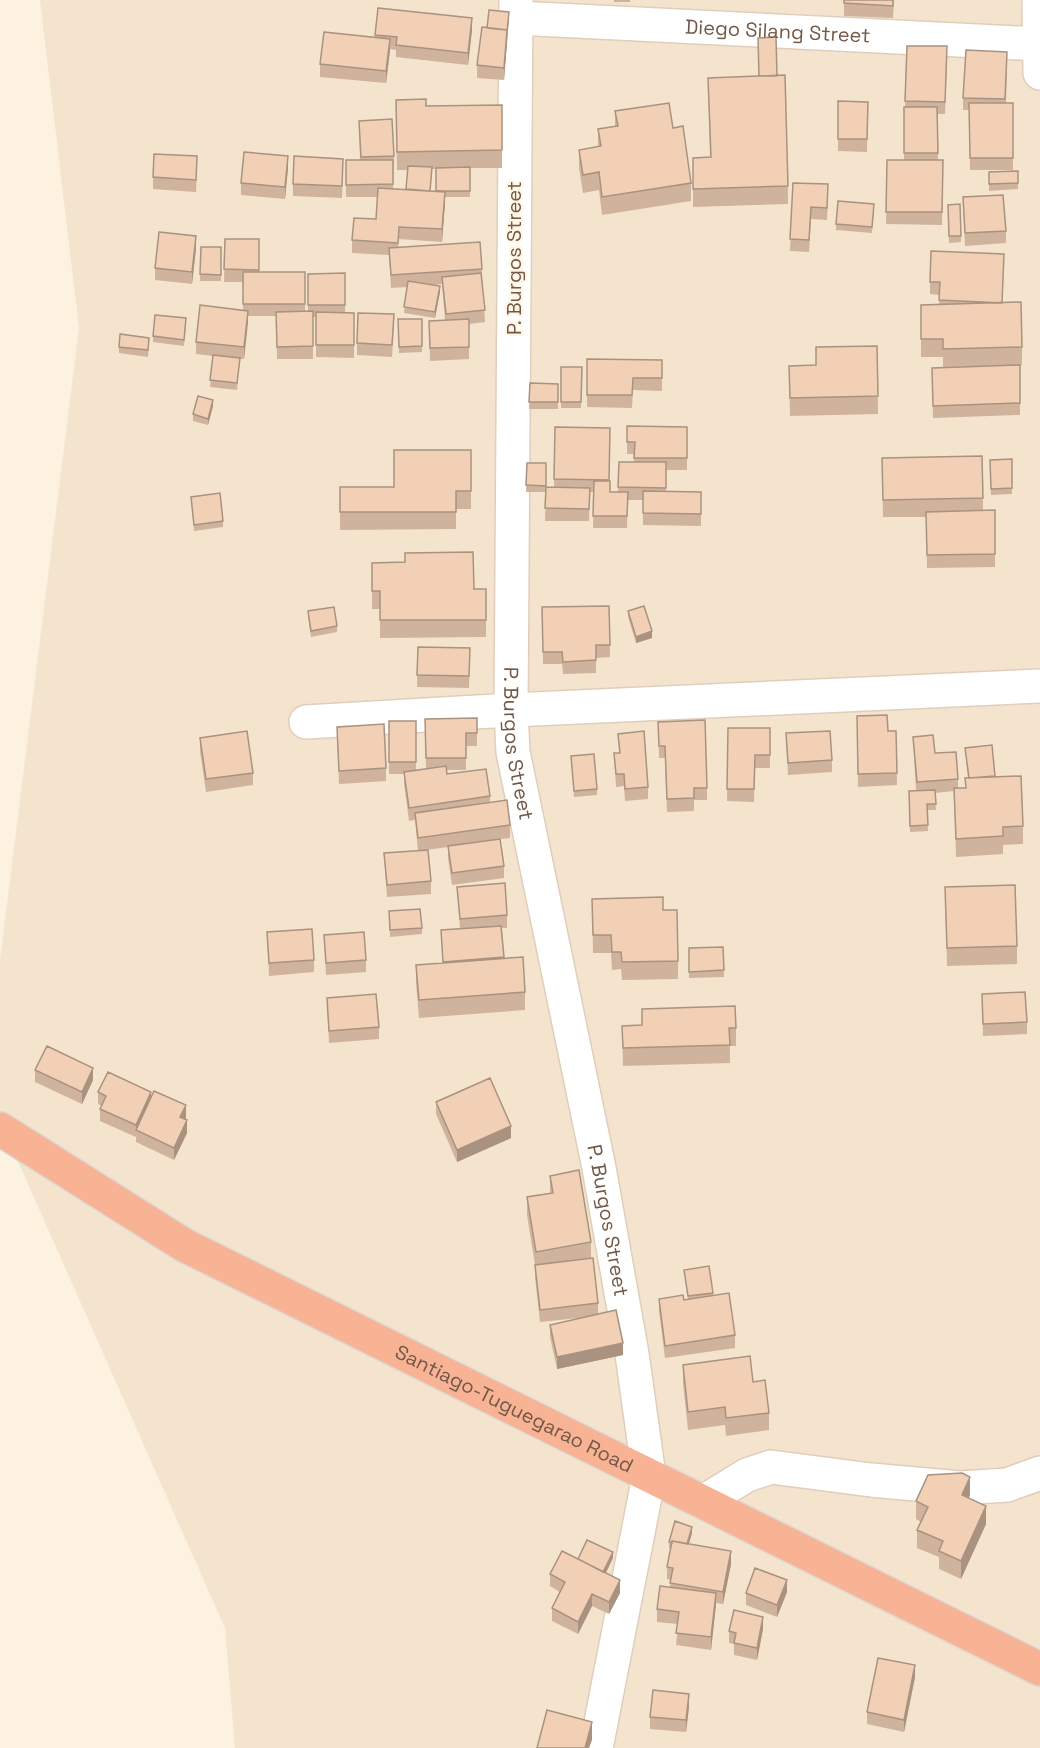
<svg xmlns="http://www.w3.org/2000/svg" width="1040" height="1748" viewBox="0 0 1040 1748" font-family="'Space Grotesk',sans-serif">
	<rect width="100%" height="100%" fill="#fcf2df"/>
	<!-- residential -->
	<path fill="#f4e4cd" d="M40,0H1040V1748H235L225,1628L0,1121V960L79,328Z"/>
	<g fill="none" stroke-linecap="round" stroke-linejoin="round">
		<!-- minor casing -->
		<g stroke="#e0cebb" stroke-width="36">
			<g id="minor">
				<path id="s1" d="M516,0L511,710L513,752L599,1168L632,1354L649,1476L596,1748"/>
				<path d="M1039,0L1040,73"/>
				<path id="s2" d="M516,18L1040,44"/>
				<path d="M306,722L511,710L1040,686"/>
				<path d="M703,1502L747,1475L771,1467L871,1480L960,1488L1007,1485L1040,1473"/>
			</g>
		</g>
		<!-- highway casing -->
		<g stroke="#ddd7d3" stroke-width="36">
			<g id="highway">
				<path id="s3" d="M0,1129L184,1245L1040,1669"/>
			</g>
		</g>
		<!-- minor -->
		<use href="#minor" stroke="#fff" stroke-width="33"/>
		<!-- highway -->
		<use href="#highway" stroke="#f8b294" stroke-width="33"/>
	</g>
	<!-- wall -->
	<path fill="#d0b39d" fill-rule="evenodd" d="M614,0H630V2H614Z
		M844,0H894L893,18L844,16Z
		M378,8L472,30L468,65L396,57V50L390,49L386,83L320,77V64L375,37Z
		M509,18L504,80L477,78V65L487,28Z
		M907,46L947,59L945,114H938V160H943L942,225L886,224L887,160H904V107H905Z
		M1007,64L1006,103H1013V170H970L969,110H963V98Z
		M777,76L788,186V204L693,207V158L710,157L708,78Z
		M396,100L426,106L502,105V168H470V197H445L442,242L399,239L398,248L480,242L485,322L469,324V359L430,361L429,321L445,320L442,284L433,285L440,292L435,318L404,313L407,287L391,288L389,255L352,253V240L376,219L378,197H346V160H360L359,121L394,156L393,189H406L408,170H397ZM432,169H436V191H430Z
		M838,101L868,102L867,152L838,151Z
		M615,111L673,128L691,183V201L602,215L599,190L583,193L579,168V150L598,147V129L615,126Z
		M288,168L285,199L241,195V183Z
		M197,169L196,192L153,189V177Z
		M343,171L342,198L293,196V184Z
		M1018,171V189L989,191V172Z
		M793,183L828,197L827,220L811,219L809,252L790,251Z
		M963,197L1006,231V243L965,246Z
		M960,204L961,242L949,243L948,205Z
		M874,210L872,233L836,230V224Z
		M225,239H259V272H305V312H308V274L345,273V313H354V358L316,357V317H313V359H277L276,316H248L244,359H240L237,390L210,387L213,356L196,354V342L243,310V282H224Z
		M201,247H221V281H200Z
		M196,249L192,284L155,280V268Z
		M1004,266L1002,303L1022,347V365L943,367V357H921V305L939,304L940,295L930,294V282Z
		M398,319H422V352L399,353Z
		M186,325L184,346L153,342V336Z
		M394,326L392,357L357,355V343Z
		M149,344L148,357L119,353V347Z
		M877,346L878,414L790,416L789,366L816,365Z
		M587,359L662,360V391L633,390L632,408L587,407Z
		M1020,365V415L933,418L932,368Z
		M561,367H582L581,408H561Z
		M530,383L558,384V409H529Z
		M213,406L208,425L193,421V414Z
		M555,427L610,428L609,481L610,492H618L619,462H634V454H627V442L687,427V470H666V491L701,492V526L643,525V500H628L627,528H593L594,492H590L589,521H545L546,492H526L527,463H546V487L554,488Z
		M471,450V509H456V529L340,530V487H394Z
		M982,456L983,511L995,510V567L927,568L926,517H883L882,458Z
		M1012,459V494L991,495L990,460Z
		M191,497L223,521V527L194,531Z
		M372,563L474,589H486V637L380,638V609H372Z
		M609,606L610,657L596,658V673L563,674L562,664H543L542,607Z
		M308,611L337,626V632L311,637L308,617Z
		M628,611L652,638L636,643L628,617Z
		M418,647L470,648L469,688L417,687Z
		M477,718V746H466V770H446L447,774L490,796V802L510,825V838L500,839L504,866V878L452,885L448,858V847L419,851L431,881V894L387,897L384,853L418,851L415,820L409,821L404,784V774H389V721H416V770L426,769L425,719Z
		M658,722L707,788V800H694V811L667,812L665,758H659Z
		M337,727L386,768V781L339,784Z
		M728,728H770V768H755L754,802L727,801Z
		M857,729L896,731L897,785L858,787Z
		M786,733L832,760V772L788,775Z
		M618,734L648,787V799L625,801L624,786L616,787L614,753H619Z
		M913,737L935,753L958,779V788H965L968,778L965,748L995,777L1023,826V844L1003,845V854L956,857L954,791L935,793L936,810H927L928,831L910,832L909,791H916Z
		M200,738L253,773V785L206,792L200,751Z
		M571,756L597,789V795L574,797Z
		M457,887L507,915V928H502L504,958L525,992V1010L419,1018L416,983V965L443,963L441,930L460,929Z
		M945,887L1017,946V964L947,966Z
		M592,899L663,910L678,961V979L622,980L621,969L612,970L611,953H593Z
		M389,911L422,928V934L390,937Z
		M267,932L314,960V972L269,976Z
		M324,935L366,960V972L326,975Z
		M723,947L724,977L689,978V948Z
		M982,994L1027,1022V1034L983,1036Z
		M327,998L379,1027V1039L329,1043Z
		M622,1026L736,1028V1046H730V1063L623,1066Z
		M35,1070L93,1080L82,1104L35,1082Z
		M98,1092L151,1097L186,1118L185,1119L187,1133L174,1160L136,1142V1137L100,1121V1109L102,1106L98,1104Z
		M436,1102L511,1138L457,1162L436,1114Z
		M550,1176L591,1242V1258L598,1303V1314L623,1355L557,1369L550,1337V1325L588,1317L540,1322L535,1277V1265L527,1215V1197L550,1193Z
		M684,1270L713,1293V1296L735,1335V1348L665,1358L659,1311V1299H688Z
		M683,1365L769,1413V1430L726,1436L725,1425L688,1430L683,1383Z
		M970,1495L969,1498L986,1524L961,1579L939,1569V1557L917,1548V1530L921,1522L916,1519V1501Z
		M692,1533L689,1544L731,1564L723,1604L716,1603L711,1650L676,1645L678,1624L657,1622V1609L670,1587L671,1580L667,1579V1567L671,1548H669V1542Z
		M613,1558L605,1573L620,1593L609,1614L592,1606L578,1634L552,1621V1608L560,1592L550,1586V1574L578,1559Z
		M787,1592L777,1617L746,1605V1593Z
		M763,1629L757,1660L734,1655V1644L729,1643V1631Z
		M915,1677L904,1732L867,1724V1712Z
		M689,1707L686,1732L650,1729V1717Z"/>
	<!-- shaded-wall -->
	<path fill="#a9927f" d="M509,12L507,43L504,80V68Z
		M472,18V30L468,65V53Z
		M390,39V51L386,83V71Z
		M288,156V168L285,199V187Z
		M445,192V204L442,242V229Z
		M196,236V249L192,284V272Z
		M440,286V292L435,318V312Z
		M248,311V323L244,359V347Z
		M213,400V406L208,425V419Z
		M652,631V638L636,643V637Z
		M93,1068V1080L82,1104V1092Z
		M151,1092V1104L136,1130V1137V1125Z
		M186,1105V1118L180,1130V1117Z
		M187,1120V1133L174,1160V1148Z
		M511,1126V1138L457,1162V1150Z
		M623,1343V1355L557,1369V1357Z
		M970,1477V1495L962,1513V1495Z
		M986,1506V1524L961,1579V1561Z
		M692,1527V1533L686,1553V1547Z
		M731,1551V1564L723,1604V1592Z
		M613,1552V1558L602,1581V1574Z
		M620,1580V1593L609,1614V1602Z
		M787,1580V1592L777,1617V1605Z
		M716,1593V1605L711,1650V1637Z
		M592,1594V1606L578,1634V1622Z
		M763,1617V1629L757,1660V1648Z
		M915,1665V1677L904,1732V1720Z
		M689,1694V1707L686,1732V1720Z
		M592,1722V1740L589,1748H585Z"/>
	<!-- building -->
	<path fill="#f2d0b6" stroke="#a9927f" stroke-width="1.5" d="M844,0H893V6L844,3Z
		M378,8L472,18L468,53L396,45L397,37L375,35Z
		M489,10L509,12L507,32V30L487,28Z
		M482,27L507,30L504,68L477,65Z
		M324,32L390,39L386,71L320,64Z
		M776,37L777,76H759L758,38Z
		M907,46H947L945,102L905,101Z
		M966,50L1007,52L1005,99L963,98Z
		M785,75L788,186L693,189V158L711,157L708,78Z
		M426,99V106L502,105V150L397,152L396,100Z
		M838,101L868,102L867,139H838Z
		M669,103L673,128L683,126L691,183L602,197L599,172L583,175L579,150L601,146L598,129L618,126L615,111Z
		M969,103H1013V158H970Z
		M904,107H937L938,153H904Z
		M392,119L394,156L361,157L359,121Z
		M244,152L288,156L285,187L241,183Z
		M154,154L197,156L196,180L153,177Z
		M294,156L343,159L342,186L293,184Z
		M346,160H393V184L346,185Z
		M887,160H943L942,212H886Z
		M408,166L432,167L430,191L406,189Z
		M470,167V191H436V168Z
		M1018,171V183L989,184V172Z
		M793,183L828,184L827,208L811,207L809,240L790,239Z
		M378,188L445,192L442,229L399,227L398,243L352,240L354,218L376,219Z
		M1003,195L1006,231L965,233L963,197Z
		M838,201L874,204L872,227L836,224Z
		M960,204L961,236H949L948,205Z
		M159,232L196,236L192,272L155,268Z
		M225,239H259V270L224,269Z
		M480,242L482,269L391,275L389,248Z
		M201,247H221V275L200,274Z
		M931,251L1004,254L1002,303L939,300L940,282H930Z
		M243,272H305V304H243Z
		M345,273V305H308V274Z
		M481,273L485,310L446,314L442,277Z
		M408,281L440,286L435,312L404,307Z
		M1021,302L1022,347L943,349V339H921V305Z
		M200,305L248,311L244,347L196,342Z
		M313,311V346L277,347L276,312Z
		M316,312L354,313V345H316Z
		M358,313L394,314L392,345L357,343Z
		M155,315L186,318L184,340L153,336Z
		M398,319H422V346L399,347Z
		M469,319V347L430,348L429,321Z
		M120,334L149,338L148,350L119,347Z
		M877,346L878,396L790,398L789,366L816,365V347Z
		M213,355L240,358L237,383L210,380Z
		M587,359L662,360V378H633L632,395H587Z
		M1020,365V403L933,406L932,368Z
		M561,367H582L581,402H561Z
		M530,383L558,384V402H529Z
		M198,396L213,400L208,419L193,414Z
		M627,426L687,427V458H634L635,442H627Z
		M555,427L610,428L609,480L554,479Z
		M394,450H471V491H456V512H340V487H394Z
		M982,456L983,498L883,500L882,458Z
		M1012,459V488L991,489L990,460Z
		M619,462H666V488L618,487Z
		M527,463H546V486L526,485Z
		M594,481H610V492H628L627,516H593Z
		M546,487L590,488L589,509L545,508Z
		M643,491L701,492V514L643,513Z
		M220,493L223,521L194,525L191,497Z
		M995,510V554L927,555L926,512Z
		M473,552L474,589H486V620H380V591H372V563L405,562V553Z
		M609,606L610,645H596V660L563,662L562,652H543L542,607Z
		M644,606L652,631L636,637L628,611Z
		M334,607L337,626L311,631L308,611Z
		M418,647L470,648L469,676L417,675Z
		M887,715L888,731H896L897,773L858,774L857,716Z
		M477,718V733H466V758H426L425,719Z
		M705,720L707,788H694V798L667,799L665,746H659L658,722Z
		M389,721H416V762H389Z
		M384,724L386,768L339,771L337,727Z
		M728,728H770V755H755L754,789H727Z
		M247,731L253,773L206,779L200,738Z
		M644,731L648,787L625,789L624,774H616L614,753H620L618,734Z
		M830,731L832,760L788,763L786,733Z
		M933,735L935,753L956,752L958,779L917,782L913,737Z
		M992,745L995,776L969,778L965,748Z
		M594,754L597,789L574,791L571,756Z
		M446,766L447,774L486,769L490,796L409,808L404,772Z
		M1021,776L1023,826L1003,827V836L956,839L954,788H966L965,778Z
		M935,790L936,804H927L928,825L910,826L909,791Z
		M507,800L510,825L418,838L415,813Z
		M500,839L504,866L452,873L448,846Z
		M428,850L431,881L387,885L384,853Z
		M505,883L507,915L460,919L457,887Z
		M1015,885L1017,946L947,948L945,887Z
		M663,897V910H677L678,961L622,962L621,952H612L611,935H593L592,899Z
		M420,909L422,928L390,930L389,911Z
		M501,926L504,957L443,962L441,930Z
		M312,929L314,960L269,963L267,932Z
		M364,932L366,960L326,963L324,935Z
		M723,947L724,970L689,972V948Z
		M523,957L525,992L419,1000L416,965Z
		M1025,992L1027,1022L983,1024L982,994Z
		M376,994L379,1027L329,1031L327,998Z
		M735,1006L736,1028H729L730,1045L623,1048L622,1026L642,1025V1009Z
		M47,1046L93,1068L82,1092L35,1070Z
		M108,1072L151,1092L136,1125L100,1109L106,1096L98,1092Z
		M490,1078L511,1126L457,1150L436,1102Z
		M154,1091L186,1105L180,1117L187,1120L174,1148L136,1130Z
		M579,1170L591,1242L536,1252L527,1197L553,1193L550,1176Z
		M593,1258L598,1303L540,1310L535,1265Z
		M709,1266L713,1293L688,1296L684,1270Z
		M729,1293L735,1335L665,1346L659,1299L683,1295L684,1300Z
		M616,1310L623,1343L557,1357L550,1325Z
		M750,1356L753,1382L765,1380L769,1413L726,1418L725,1407L688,1412L683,1365Z
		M962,1473L970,1477L962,1495L986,1506L961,1561L939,1551L943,1541L917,1530L928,1507L916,1501L928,1475Z
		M675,1521L692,1527L687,1544L672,1541V1543L669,1542Z
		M587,1540L613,1552L603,1572L578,1559Z
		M672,1541L731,1551L723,1592L670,1583L673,1568L667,1567Z
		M562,1551L620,1580L609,1602L592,1594L578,1622L552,1608L565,1582L550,1574Z
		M755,1568L787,1580L777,1605L746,1593Z
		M660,1586L716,1593L711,1637L676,1633L679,1612L657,1609Z
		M734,1610L763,1617L757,1648L734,1643L736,1633L729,1631Z
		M878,1658L915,1665L904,1720L867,1712Z
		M653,1690L689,1694L686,1720L650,1717Z
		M547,1710L592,1722L585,1748H537Z"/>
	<g text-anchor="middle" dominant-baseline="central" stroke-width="4.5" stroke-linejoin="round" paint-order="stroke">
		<!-- street labels -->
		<g font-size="20" fill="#725847" stroke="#fff6e5">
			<text stroke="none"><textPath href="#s2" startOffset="262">Diego Silang Street</textPath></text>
			<text transform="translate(514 258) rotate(-90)">P. Burgos Street</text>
			<text stroke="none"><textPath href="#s1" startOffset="744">P. Burgos Street</textPath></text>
			<text stroke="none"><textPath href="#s1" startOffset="1230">P. Burgos Street</textPath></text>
			<text stroke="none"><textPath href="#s3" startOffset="586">Santiago-Tuguegarao Road</textPath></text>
		</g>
	</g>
</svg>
